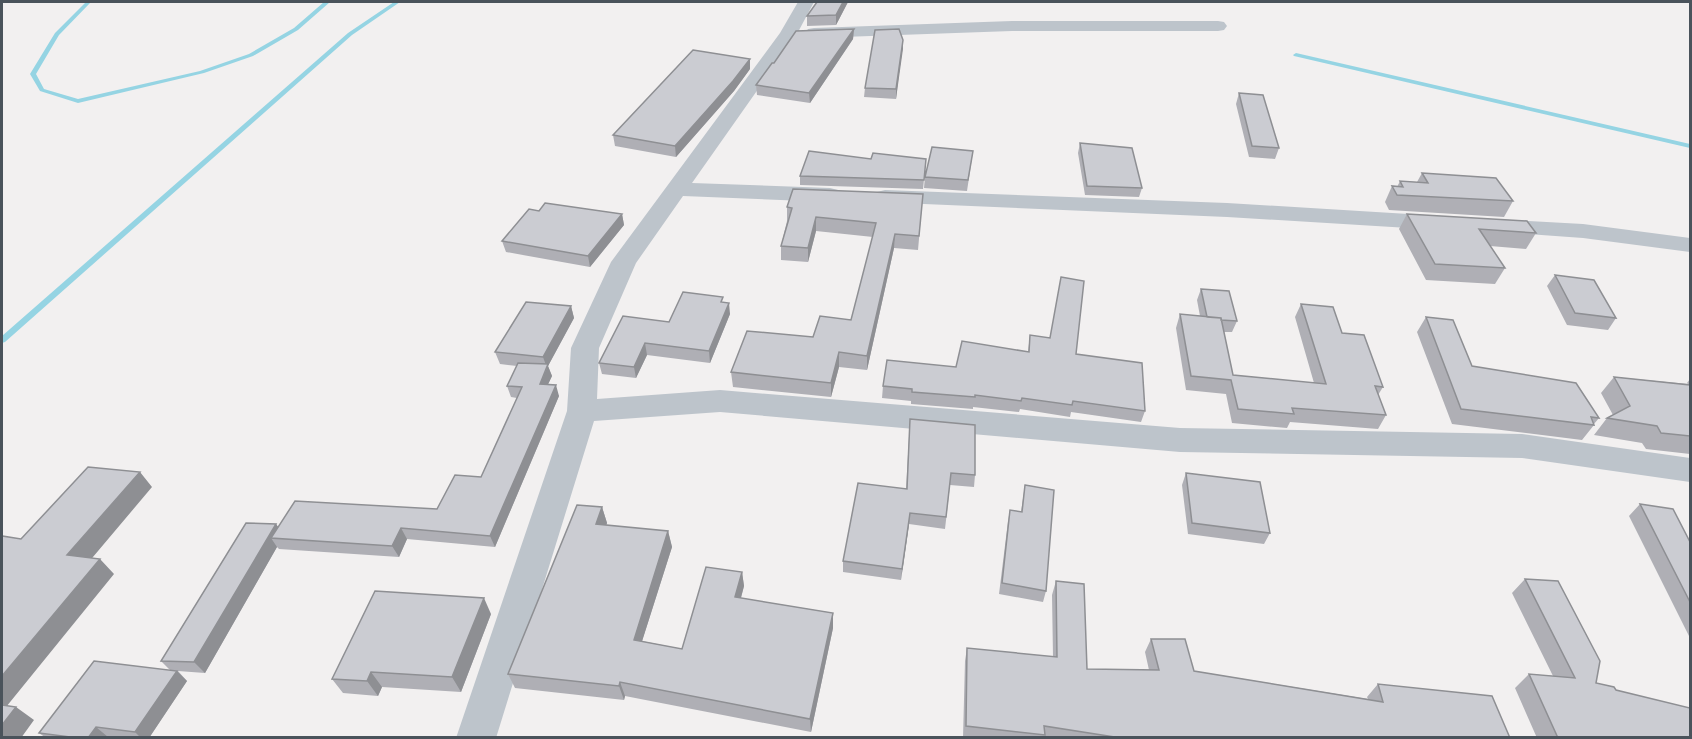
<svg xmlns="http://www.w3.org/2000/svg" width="1692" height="739" viewBox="0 0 1692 739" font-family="Commissioner,sans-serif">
	<rect width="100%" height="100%" fill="#f2f0f0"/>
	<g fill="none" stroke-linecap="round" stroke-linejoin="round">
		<!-- stream -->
		<path fill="#95d4e3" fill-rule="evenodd" d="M86,2H91L59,35L36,74L44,89L78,99L200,71L249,54L294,28L324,2H330L298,30L253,56L204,73L78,103L40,91L30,74L55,33Z
			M394,2H400L352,35L5,342L2,343V336L348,33Z
			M1296,53L1690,144V148L1294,56L1293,55Z"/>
		<!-- minor -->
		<path fill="#bdc4cb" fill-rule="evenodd" d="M798,2H814L797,34L692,183L830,188L838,190L841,195L838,200L830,202L683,196L636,263L599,348L597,399L720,390L1180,428L1522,434L1690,458V482L1522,458L1180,452L720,412L594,421L496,738H456L567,411L571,348L611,262L780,33Z
			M1012,21H1218L1224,22L1227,26L1224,30L1218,31H1012L814,38L808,37L805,33L808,29L814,28Z
			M885,190L1227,203L1441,216L1449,218L1453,223L1449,228L1441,230L1227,217L877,202L873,197L877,192Z
			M1493,219L1583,224L1690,238V252L1583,238L1485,231L1481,226L1485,221Z"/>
	</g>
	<!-- wall -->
	<path fill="#afafb5" d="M848,2L836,25L807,26V16Z
		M854,29L853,39L810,103L757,95L756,85L774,63Z
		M903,40L896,99L864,97L865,88Z
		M750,69L734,91L676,157L615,146L613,135Z
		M1239,93L1279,148L1275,159L1249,157L1236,104Z
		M1080,143L1142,188L1139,197L1085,195L1078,153Z
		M973,151L967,191L924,188L925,177Z
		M871,159H926L923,189L800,185V176Z
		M1422,173L1513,201L1504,217L1389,210L1385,202L1392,186L1397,187L1400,181L1417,182Z
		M923,194L918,250L894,248L867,370L839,367L831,397L733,387L731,372L851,320L873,237L816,231L808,262L781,260V246L787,221V207Z
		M539,211L622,214L624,225L590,267L506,252L502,241Z
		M1407,214L1536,233L1526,249L1490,246L1505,268L1495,284L1426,280L1399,229Z
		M1555,275L1616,318L1608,330L1567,325L1547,286Z
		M1201,289L1237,321L1232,332H1224L1233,375L1314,383L1295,317L1301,304L1342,333L1383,387L1378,395L1386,415L1378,429L1290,422L1287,428L1232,423L1226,394L1186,390L1176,328L1180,314L1200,316L1197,300Z
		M724,302L730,314L710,363L647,355L636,378L602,374L599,363L669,322Z
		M571,306L574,318L548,366L552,376L548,384L559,396L495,547L407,539L399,557L279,549L277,547L205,673L178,671L187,681L149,738L108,737V738H46L39,733L170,670L161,661L276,524L278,527L437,509L481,477L517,398L511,397L507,386L517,366L500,364L495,352Z
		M1426,317L1472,366L1599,418L1594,424V425L1582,440L1452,424L1417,332Z
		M1030,335L1076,354L1145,411L1141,422L1071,412L1070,417L1020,409L1019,412L973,407V409L911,404V401L882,398L883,386L956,367L1028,352Z
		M1614,377L1688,384L1687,383L1690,379V454L1646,449L1642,443L1594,435L1607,418L1613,415L1601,393Z
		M910,419L975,475L974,487L950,485L945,529L909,524L901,580L843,572V561L906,489Z
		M1186,473L1270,533L1264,544L1188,534L1182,485Z
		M1025,485L1046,591L1043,602L999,594L1008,521L1010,510L1021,512Z
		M1640,504L1690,542V638L1629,516Z
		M602,507L607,523L606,525L668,531L672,547L642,641L682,649L742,572L744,586L741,598L833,613V628L811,732L625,696L624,700L515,688L508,674Z
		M1525,579L1596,683L1616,690L1690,738H1537L1515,688L1529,674L1553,676L1512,593Z
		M1056,581L1087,669L1149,670L1145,652L1151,639L1194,671L1368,699L1367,697L1378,684L1510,738H963L965,661L967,648L1053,657L1052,595Z
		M491,614L461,692L382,687L378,696L343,693L332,679Z"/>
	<!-- shaded-wall -->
	<path fill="#8e8f93" d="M843,2H848L836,25V15Z
		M854,29L853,39L810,103L809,93Z
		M903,40V49L896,99V89Z
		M750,59V69L734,91L676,157L675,146Z
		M622,214L624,225L590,267L588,256Z
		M816,217V231L808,262V248Z
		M895,234L894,248L867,370V356Z
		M729,303L730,314L710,363L709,351Z
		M571,306L574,318L548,366L552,376L543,395L540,384L547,368L543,357Z
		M645,343L647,355L636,378L634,367Z
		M839,352V367L831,397V383Z
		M556,385L559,396L495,547L490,536Z
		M140,472L152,487L82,570L67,555Z
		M602,507L607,523L601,539L596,524Z
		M910,513L909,524L901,580L902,569Z
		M276,524L284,535L271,538L277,547L205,673L194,662Z
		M401,528L407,539L399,557L392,546Z
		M668,531L672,547L638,654L634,640Z
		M100,559L114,574L2,712V676Z
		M742,572L744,586L737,612L735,597Z
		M484,598L491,614L461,692L452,677Z
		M833,613V628L811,732L810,719Z
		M177,671L187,681L149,738H141L135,732Z
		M371,672L382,687L378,696L367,681Z
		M620,682L625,696L624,700L619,686Z
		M16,707L34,720L21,738H2V725Z
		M96,727L108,737V738H88Z"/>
	<!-- building -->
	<path fill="#cbccd2" stroke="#8e8f93" stroke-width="1.5" d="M817,2H843L836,15L807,16Z
		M854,29L809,93L756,85L772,63H774L796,31Z
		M899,29L903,40L896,89L865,88L875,30Z
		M693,50L750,59L733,81L675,146L613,135Z
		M1239,93L1263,95L1279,148L1252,146Z
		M1080,143L1132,148L1142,188L1087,186Z
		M932,147L973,151L968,180L925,177Z
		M809,151L871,159L873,153L926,159L924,180L800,176Z
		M1422,173L1496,178L1513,201L1397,195L1392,186L1403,187L1400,181L1428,183Z
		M793,189L923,194L919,236L895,234L867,356L839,352L831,383L731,372L747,331L813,337L820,316L851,320L876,223L816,217L808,248L781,246L792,208L787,207Z
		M545,203L622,214L588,256L502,241L529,209L539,211Z
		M1407,214L1527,221L1536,233L1479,229L1505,268L1435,264Z
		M1555,275L1594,280L1616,318L1575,313Z
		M1061,277L1084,281L1076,354L1142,363L1145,411L1073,401L1072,405L1022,398L1021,401L975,395V397L912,392V389L883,386L887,360L956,367L962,341L1029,352L1030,335L1050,338Z
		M1201,289L1229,291L1237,321L1221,320V318L1207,317Z
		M683,292L723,297L721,302L729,303L709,351L645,343L634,367L599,363L623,316L669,322Z
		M526,302L571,306L543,357L495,352Z
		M1301,304L1333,307L1342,333L1364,335L1383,387L1375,386L1386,415L1292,408L1294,414L1238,409L1231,380L1191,376L1180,314L1221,318L1233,375L1326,384Z
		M1426,317L1453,320L1472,366L1576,383L1599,418L1591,417L1594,425L1461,409Z
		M518,363L548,364L540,384L556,385L490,536L401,528L392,546L271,538L295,501L437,509L455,475L481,477L522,387L507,386Z
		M1614,377L1690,385V436L1661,433L1657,426L1607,418L1630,406Z
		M910,419L975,425V475L951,473L946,517L910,513L902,569L843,561L858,483L907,489Z
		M88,467L140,472L67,555L100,559L2,676V536L21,539Z
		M1186,473L1260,482L1270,533L1192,523Z
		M1025,485L1054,490L1046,591L1002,583L1010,510L1022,512Z
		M1640,504L1673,509L1690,542V602Z
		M577,505L602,507L596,524L668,531L634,640L682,649L706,567L742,572L735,597L833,613L810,719L620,682L619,686L508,674Z
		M246,523L276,524L194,662L161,661Z
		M1525,579L1558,581L1600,661L1596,683L1614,687L1616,690L1690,708V738H1558L1529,674L1575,678Z
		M1056,581L1084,584L1087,669L1159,670L1151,639H1185L1194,671L1383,702L1378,684L1492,696L1510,738H1121L1044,726L1045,735L966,726L967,648L1057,657Z
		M375,591L484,598L452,677L371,672L367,681L332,679Z
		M94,661L177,671L135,732L96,727L88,738H78L39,733Z
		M2,705L16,707L2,725Z"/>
	<!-- border -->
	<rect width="1692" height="739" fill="none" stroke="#4a535b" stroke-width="6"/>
</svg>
